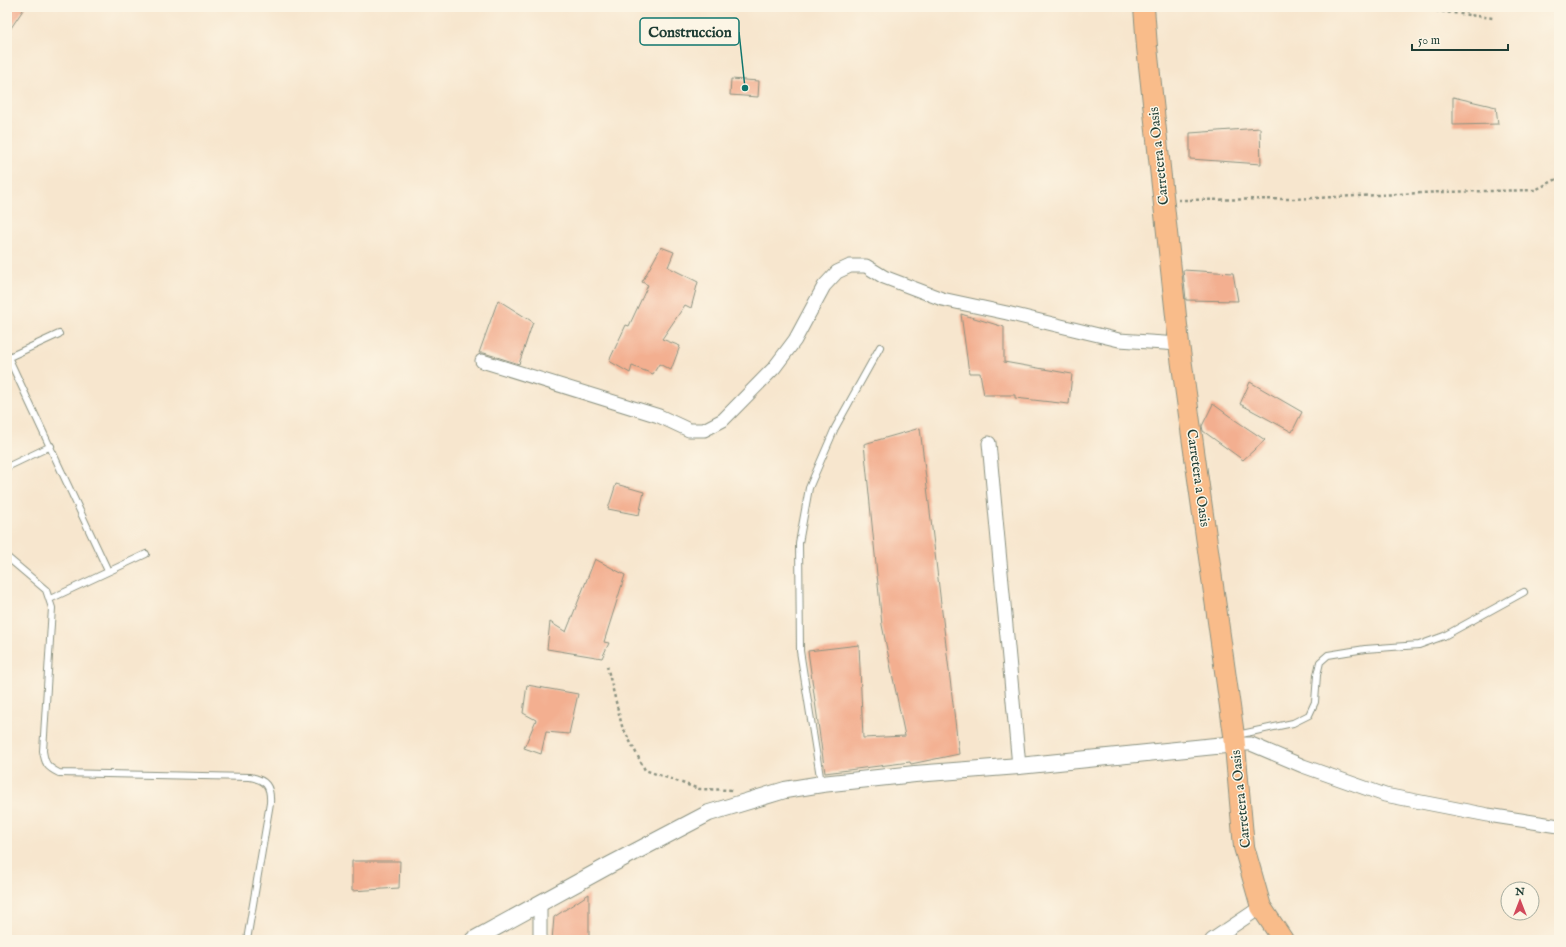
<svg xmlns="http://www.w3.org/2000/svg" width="1566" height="947" viewBox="0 0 1566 947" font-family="'IM FELL English',serif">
	<rect width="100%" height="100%" fill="#fcf5e5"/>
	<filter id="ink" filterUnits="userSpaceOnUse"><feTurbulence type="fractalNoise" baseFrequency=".025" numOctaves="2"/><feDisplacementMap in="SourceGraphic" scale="8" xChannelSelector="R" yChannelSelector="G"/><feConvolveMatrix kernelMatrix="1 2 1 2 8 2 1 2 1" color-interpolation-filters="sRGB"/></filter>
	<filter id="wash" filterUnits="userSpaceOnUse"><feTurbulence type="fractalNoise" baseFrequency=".012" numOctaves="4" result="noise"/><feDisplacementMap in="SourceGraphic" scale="16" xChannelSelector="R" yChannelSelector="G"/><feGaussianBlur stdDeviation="0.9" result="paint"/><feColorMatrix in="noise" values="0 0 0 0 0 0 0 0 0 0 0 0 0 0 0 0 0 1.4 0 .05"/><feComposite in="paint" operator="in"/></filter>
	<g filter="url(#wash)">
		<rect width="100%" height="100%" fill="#f7e6ce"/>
		<g id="blocks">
			<!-- building -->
			<path fill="#f3af90" d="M7,7H25L7,34Z
				M731,79L759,81L758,97L730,95Z
				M1453,97L1496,107L1498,124L1453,125Z
				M1260,128L1261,164L1190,159V133Z
				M661,247L674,252L668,267L698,282L691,308L685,305L662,339L680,346L671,370L659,364L653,374L632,366L630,373L609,361L626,325L629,326L648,285L642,282Z
				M1183,270L1233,273L1238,301L1186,300Z
				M498,300L533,322L519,364L484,353H479Z
				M961,314L1004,327V362L1072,374L1069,404L1015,398V395H984L980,373H969Z
				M1250,382L1302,412L1292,432L1240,404Z
				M1213,404L1235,420L1265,440L1243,460L1203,431L1202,426Z
				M920,428L959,754L911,764L910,762L825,773L808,651L859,645L863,738L905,736L882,625L864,444Z
				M616,484L644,492L639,515L608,509Z
				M595,559L625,575L604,642L609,643L602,658L547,649L550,622L566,632Z
				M527,685L578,694L569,734L546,732L541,754L524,748L536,720L523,713Z
				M352,861H400L399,888L352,891Z
				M589,894V940H552L554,917Z"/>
		</g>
	</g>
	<g filter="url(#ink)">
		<use href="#blocks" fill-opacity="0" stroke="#8b9281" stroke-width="1"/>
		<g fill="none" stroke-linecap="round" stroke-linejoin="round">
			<!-- service casing -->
			<g stroke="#8b9281" stroke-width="8">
				<path id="service" d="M8,357L108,571
					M7,358L59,334
					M7,467L51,446
					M7,557L46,590L52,608L43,751C45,764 47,767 59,773L250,777C266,780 271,786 270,803L247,940
					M50,599L146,554
					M1237,735L1293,723L1309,715L1315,702L1317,675L1320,662L1328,655L1365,649L1419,645L1444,636L1524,592
					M821,783L800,651L799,543L809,488L835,428L880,347"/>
			</g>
			<!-- minor casing -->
			<g stroke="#8b9281" stroke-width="15">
				<path id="minor" d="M482,361L659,416L689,430H704L723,420L774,368L795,340L824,286L837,272L850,266H866L884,277L942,299L1007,313L1119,340L1179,344
					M989,443L1019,766
					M1235,744H1251L1303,766L1385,795L1488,815L1559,826
					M540,902V940
					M1212,940L1261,907"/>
			</g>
			<!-- tertiary casing -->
			<g stroke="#8b9281" stroke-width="18">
				<path id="tertiary" d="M473,940L608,866L709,813L785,790L822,784L915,774L1019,766L1235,744"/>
			</g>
			<!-- primary casing -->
			<g stroke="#8b9281" stroke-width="22">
				<path id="primary" d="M1144,7L1147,47L1179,344L1234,735L1244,847L1261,907L1283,940"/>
			</g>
			<!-- path -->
			<path stroke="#8b9281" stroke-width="2.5" stroke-dasharray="3 3" stroke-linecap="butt" d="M1406,7L1493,18
				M1178,200L1293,199L1442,192L1535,190L1559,178
				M607,666L622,726L645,770L699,789L734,790"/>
			<!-- service -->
			<use href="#service" stroke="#fff" stroke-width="6"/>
			<!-- minor -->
			<use href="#minor" stroke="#fff" stroke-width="13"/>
			<!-- tertiary -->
			<use href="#tertiary" stroke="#fff" stroke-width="16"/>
			<!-- primary -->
			<use href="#primary" stroke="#f9bc8a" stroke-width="20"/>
		</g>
	</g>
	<g text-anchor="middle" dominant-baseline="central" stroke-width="3" stroke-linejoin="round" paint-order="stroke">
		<!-- street labels -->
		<g font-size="14" fill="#1f3d34" stroke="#fcf5e5">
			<text transform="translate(1159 156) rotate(-96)">Carretera a Oasis</text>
			<text transform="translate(1198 478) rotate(82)">Carretera a Oasis</text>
			<text transform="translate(1241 799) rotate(-96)">Carretera a Oasis</text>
		</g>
	</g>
	<!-- callouts -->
	<path fill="none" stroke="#0f766e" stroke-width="1.5" d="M745 88L739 32"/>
	<circle fill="#0f766e" stroke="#fcf5e5" stroke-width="1.5" cx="745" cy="88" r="4"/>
	<rect fill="#fcf5e5" stroke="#0f766e" stroke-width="1.5" x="640" y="18" width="99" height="27" rx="4"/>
	<g font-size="15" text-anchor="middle" font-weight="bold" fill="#1f3d34">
		<text x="690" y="37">Construccion</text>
	</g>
	<!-- margin -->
	<rect width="1566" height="947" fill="none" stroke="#fcf5e5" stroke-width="24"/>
	<!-- north arrow -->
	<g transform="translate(1520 901)"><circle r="19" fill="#fcf5e5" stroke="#a4ab9e"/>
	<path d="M0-3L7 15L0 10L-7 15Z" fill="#d1495b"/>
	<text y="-6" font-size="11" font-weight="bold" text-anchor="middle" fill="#1f3d34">N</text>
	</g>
	<!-- scale -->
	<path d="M1412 44v6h96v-6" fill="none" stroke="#1f3d34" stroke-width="2"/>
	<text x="1418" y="44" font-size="12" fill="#1f3d34" stroke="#fcf5e5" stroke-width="3" paint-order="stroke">50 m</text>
</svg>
